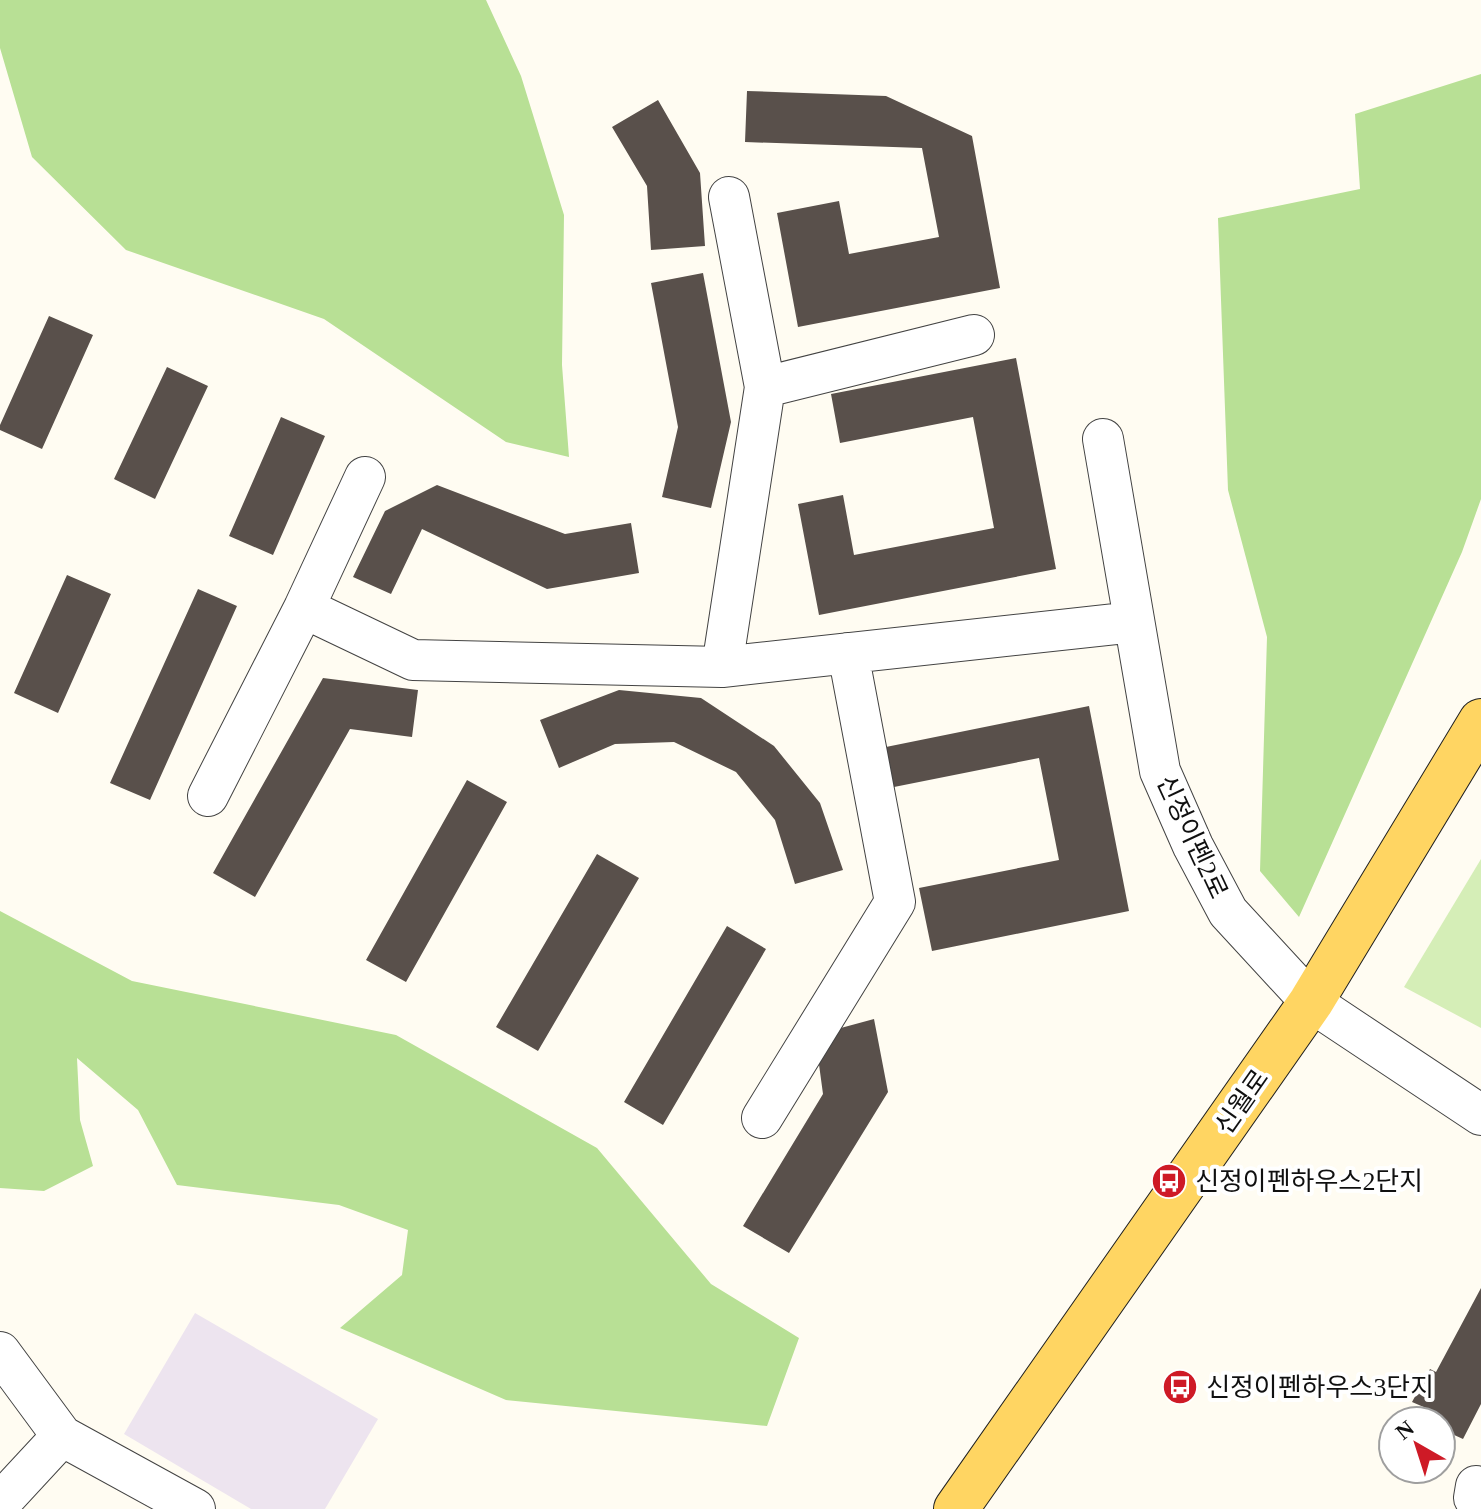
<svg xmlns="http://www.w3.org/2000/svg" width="1481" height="1509" viewBox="0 0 1481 1509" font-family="'Times New Roman','Noto Sans KR',serif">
	<rect width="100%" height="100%" fill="#fffcf2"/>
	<!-- industrial -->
	<path fill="#ede4ef" d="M195,1313L378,1419L325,1509H251L124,1434Z"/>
	<!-- green -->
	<path fill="#d5eeb7" d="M1481,859V1028L1404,987Z"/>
	<!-- forest -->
	<path fill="#b8e095" d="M0,0H486L521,76L564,215L562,365L569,457L506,442L324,319L126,250L32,157L0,48Z
		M1481,74V499L1462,552L1299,917L1260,871L1267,637L1228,490L1218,218L1360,189L1355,114Z
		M0,911L132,981L396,1035L597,1148L711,1284L799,1338L767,1426L506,1400L340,1328L402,1275L408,1230L339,1205L177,1185L138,1110L77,1058L80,1120L93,1166L44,1191L0,1188Z"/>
	<!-- building -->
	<path fill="#59504b" d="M747,91L886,96L972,136L1000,288L798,327L777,213L839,201L849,254L939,237L922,148L745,142Z
		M658,100L700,173L705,246L651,250L647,186L612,127Z
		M703,273L731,422L711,508L662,497L678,427L651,283Z
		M49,316L93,335L42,449L0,430V425Z
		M1016,358L1056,569L819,615L798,504L843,495L854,555L994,528L973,417L840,443L831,394Z
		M167,367L208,386L155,499L114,479Z
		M281,417L325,436L273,555L229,536Z
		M437,485L565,534L631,523L639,573L547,589L422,529L391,594L353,577L385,511Z
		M67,575L111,594L58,713L14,693Z
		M198,589L237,606L150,800L110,783Z
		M323,678L418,690L412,737L350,729L255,897L213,873Z
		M619,690L701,698L774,746L820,803L843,870L795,884L775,820L736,772L674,742L615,744L559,768L540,720Z
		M1089,706L1129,911L932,951L919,888L1059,860L1039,758L889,788L881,748Z
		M467,780L507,802L406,982L366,960Z
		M597,854L639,878L538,1051L496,1027Z
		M727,926L766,949L663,1125L624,1102Z
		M874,1019L888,1092L789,1253L743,1226L823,1094L815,1035Z
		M1481,1288V1404L1463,1439L1441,1429V1421L1419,1420L1426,1408L1412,1402L1430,1369L1436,1372Z"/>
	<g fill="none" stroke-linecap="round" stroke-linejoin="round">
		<!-- minor casing -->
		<g stroke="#434343" stroke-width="42">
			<path id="minor" d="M765,387L974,335
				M1103,439L1160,771L1193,846L1228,912L1311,1002L1481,1115
				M304,608L413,660L722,667L1134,622
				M722,667L765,387L729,197
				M208,796L304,608L365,477
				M762,1118L895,902L848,653
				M0,1352L62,1436L195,1509
				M1476,1486L1474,1498L1481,1508
				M0,1503L62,1436"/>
		</g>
		<!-- major casing -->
		<g stroke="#212121" stroke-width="46">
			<path id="major" d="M956,1509L1311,1002L1481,721"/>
		</g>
		<!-- minor -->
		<use href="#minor" stroke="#fff" stroke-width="40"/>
		<!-- major -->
		<use href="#major" stroke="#ffd562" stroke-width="44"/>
	</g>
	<!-- icons -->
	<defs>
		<g id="bus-disc" transform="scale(1.8)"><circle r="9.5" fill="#ce1a26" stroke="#fff"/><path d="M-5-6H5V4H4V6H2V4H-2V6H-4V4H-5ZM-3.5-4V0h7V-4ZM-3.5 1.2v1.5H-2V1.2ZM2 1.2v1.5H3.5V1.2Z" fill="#fff"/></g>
	</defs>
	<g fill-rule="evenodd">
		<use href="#bus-disc" x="1169" y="1181"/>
		<use href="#bus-disc" x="1180" y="1387"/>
	</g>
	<g text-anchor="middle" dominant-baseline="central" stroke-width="8" stroke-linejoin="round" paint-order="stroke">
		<!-- street labels -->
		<g font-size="26" fill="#101010" stroke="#fff">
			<text transform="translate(1192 837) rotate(65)">신정이펜2로</text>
			<text transform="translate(1242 1102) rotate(-55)">신월로</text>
		</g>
		<!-- poi labels -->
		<g font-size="26" fill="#101010" stroke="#fff" text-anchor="start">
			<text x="1195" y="1181">신정이펜하우스2단지</text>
			<text x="1206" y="1387">신정이펜하우스3단지</text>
		</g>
	</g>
	<!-- north arrow -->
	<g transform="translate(1417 1445) rotate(321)"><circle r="38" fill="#ffffff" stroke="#9f9f9f" stroke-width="2"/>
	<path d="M0-6L14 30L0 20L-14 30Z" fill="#ce1a26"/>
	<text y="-12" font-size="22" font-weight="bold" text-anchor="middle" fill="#101010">N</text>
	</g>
</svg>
